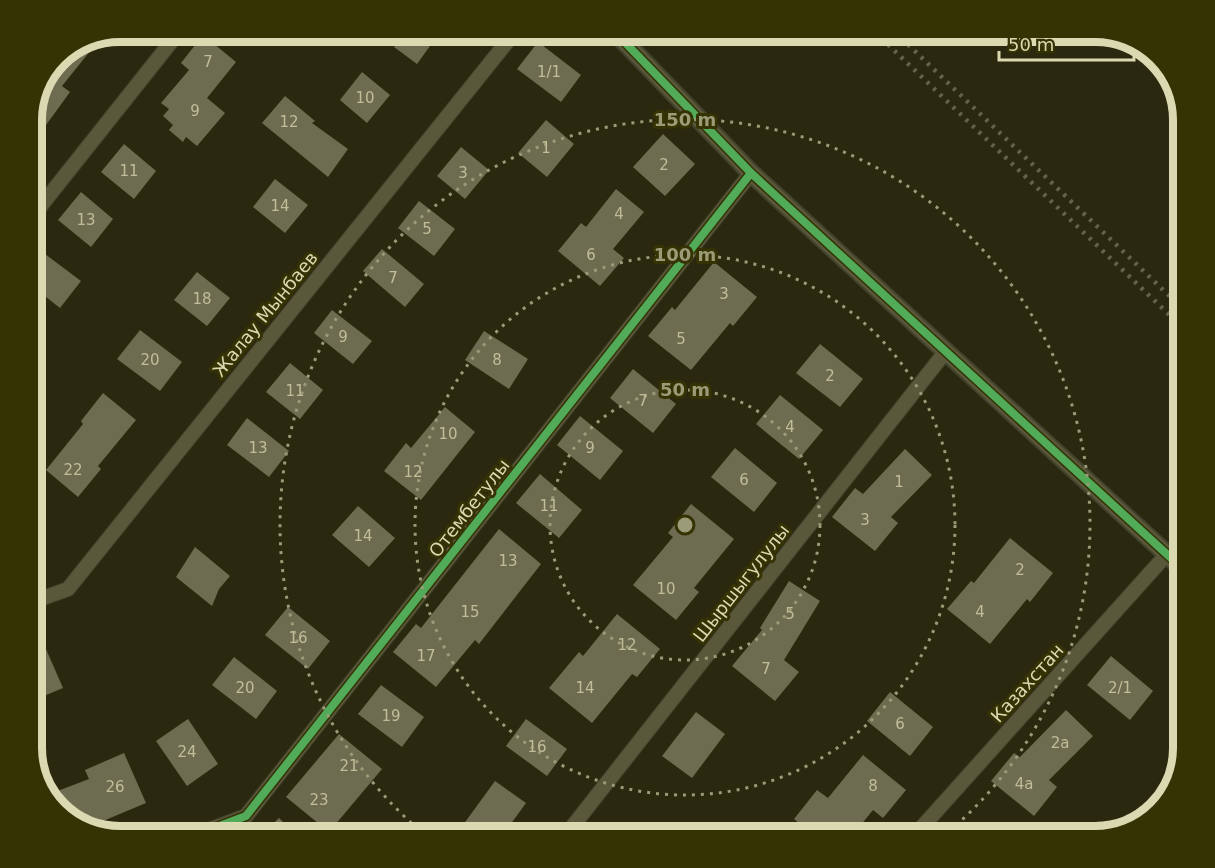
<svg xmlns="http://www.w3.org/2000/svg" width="1215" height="868" viewBox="0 0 1215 868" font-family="'DejaVu Sans',sans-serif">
	<rect width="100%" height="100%" fill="#2a280f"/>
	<!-- building -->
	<path fill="#6e6c50" d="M406,32H425L435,39L417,64L394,47Z
		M203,35L236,62L207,98L225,113L197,146L186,137L183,142L169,130L173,125L163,116L169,109L161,103L189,70L181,63Z
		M99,40L62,86L70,92L46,125L32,114L62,54Z
		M538,42L581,75L561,102L517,69Z
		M362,72L390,95L367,123L340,100Z
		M285,96L315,121L312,123L348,149L328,177L262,123Z
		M546,120L574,144L547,177L518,153Z
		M663,134L695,164L665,196L633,167Z
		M124,144L156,171L134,199L101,172Z
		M461,147L489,170L465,199L437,176Z
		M275,179L308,205L285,233L253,207Z
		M616,189L644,212L613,249L624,258L600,286L558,251L581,223L586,227Z
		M81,192L113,219L91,247L58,220Z
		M419,201L455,229L434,256L398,228Z
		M382,249L424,284L405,307L363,271Z
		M41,251L81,281L60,308L32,286V262Z
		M714,262L757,297L733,326L730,323L691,370L648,336L672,307L675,310Z
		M197,272L230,298L207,326L174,300Z
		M332,310L372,341L353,364L314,333Z
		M140,330L182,362L160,391L117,359Z
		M484,331L528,359L509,389L465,360Z
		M820,344L863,379L840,407L796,373Z
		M290,363L323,390L300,419L266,392Z
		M633,369L676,404L653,433L610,398Z
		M103,393L136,420L98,466L101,469L78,497L46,470L83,424L81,421Z
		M780,395L823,430L799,459L756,424Z
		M445,407L475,432L421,500L384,471L406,443L411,448Z
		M580,416L623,451L600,480L557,445Z
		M247,418L289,451L269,477L227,445Z
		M735,448L777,483L754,512L711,477Z
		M905,449L932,475L891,517L898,523L875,551L832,517L855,488L863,494Z
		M540,474L582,510L559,538L516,503Z
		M691,504L734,539L694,588L699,592L676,620L633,585L673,537L668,533Z
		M358,506L395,538L369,567L332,535Z
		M499,529L541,564L479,644L475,640L436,687L393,652L416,624L421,628Z
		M1010,538L1053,573L1030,602L1027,599L990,644L947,609L971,581L974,583Z
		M195,547L230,576L219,589L212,606L176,577Z
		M789,581L820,601L784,660L799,672L775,701L732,666L762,630L760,628Z
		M288,607L330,641L308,669L265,635Z
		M617,614L660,649L637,677L632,674L592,723L549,688L579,652L583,656Z
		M32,617L63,688L32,701Z
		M1111,656L1153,691L1130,720L1087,685Z
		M234,657L277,691L256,719L212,685Z
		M381,685L424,717L402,747L358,714Z
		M890,692L933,727L910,756L867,721Z
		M1066,710L1093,736L1049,780L1057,787L1034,816L991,781L1014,753L1020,757Z
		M696,712L725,734L692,778L662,756Z
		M188,719L218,764L187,786L156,741Z
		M526,719L567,749L547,776L506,746Z
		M339,734L382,769L329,832L286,797Z
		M124,753L146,803L91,826L67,818L47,795L89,779L85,770Z
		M863,755L906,790L883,818L873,810L851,837H816L794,819L817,790L828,798Z
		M495,781L526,803L502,836H455Z
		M279,818L297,836H261Z"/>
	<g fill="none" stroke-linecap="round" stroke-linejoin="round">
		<!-- minor casing -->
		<g stroke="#43422d" stroke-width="16">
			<path id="minor" d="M32,217L179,32
				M32,602L68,589L515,32
				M193,836L246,816L751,173
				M565,836L946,351
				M914,836L1167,554"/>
		</g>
		<!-- tertiary casing -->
		<g stroke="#43422d" stroke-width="20">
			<path id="tertiary" d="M615,32L751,173L1183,569"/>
		</g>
		<!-- minor -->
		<use href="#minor" stroke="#5a583b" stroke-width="14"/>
		<!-- tertiary -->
		<use href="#tertiary" stroke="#5a583b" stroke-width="16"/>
		<!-- rail -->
		<path stroke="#64634a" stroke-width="4.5" stroke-dasharray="3 6" stroke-linecap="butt" d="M875,32L1183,328
			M895,32L1183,309"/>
		<!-- cycleway casing -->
		<g stroke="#353204" stroke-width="11">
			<path id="cycleway" d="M615,32L751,173L1183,569
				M193,836L246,816L751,173"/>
		</g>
		<!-- cycleway -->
		<use href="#cycleway" stroke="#51ab58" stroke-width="8"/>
	</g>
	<!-- distance rings -->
	<g fill="none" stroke="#9c9b78" stroke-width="3" stroke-dasharray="3 6">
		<circle cx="685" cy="525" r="135"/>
		<circle cx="685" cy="525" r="270"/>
		<path d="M425 835A405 405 0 1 1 945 835"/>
	</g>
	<g text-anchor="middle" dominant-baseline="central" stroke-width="6" stroke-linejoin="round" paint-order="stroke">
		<!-- number labels -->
		<g font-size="15" fill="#bfbe99">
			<text x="208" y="62">7</text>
			<text x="549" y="72">1/1</text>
			<text x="365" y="98">10</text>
			<text x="195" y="111">9</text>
			<text x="289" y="122">12</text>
			<text x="546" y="148">1</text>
			<text x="664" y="165">2</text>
			<text x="129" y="171">11</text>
			<text x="463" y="173">3</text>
			<text x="280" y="206">14</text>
			<text x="619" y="214">4</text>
			<text x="86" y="220">13</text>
			<text x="427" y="229">5</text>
			<text x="591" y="255">6</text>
			<text x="393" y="278">7</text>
			<text x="724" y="294">3</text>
			<text x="202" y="299">18</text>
			<text x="343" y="337">9</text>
			<text x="681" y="339">5</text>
			<text x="150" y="360">20</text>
			<text x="497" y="360">8</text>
			<text x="830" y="376">2</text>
			<text x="295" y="391">11</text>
			<text x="643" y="401">7</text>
			<text x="790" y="427">4</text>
			<text x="448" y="434">10</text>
			<text x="258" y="448">13</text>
			<text x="590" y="448">9</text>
			<text x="73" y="470">22</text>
			<text x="413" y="472">12</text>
			<text x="744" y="480">6</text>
			<text x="899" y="482">1</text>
			<text x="549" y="506">11</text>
			<text x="865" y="520">3</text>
			<text x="363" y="536">14</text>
			<text x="508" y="561">13</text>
			<text x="1020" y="570">2</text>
			<text x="666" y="589">10</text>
			<text x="470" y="612">15</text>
			<text x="980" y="612">4</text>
			<text x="790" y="614">5</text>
			<text x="298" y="638">16</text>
			<text x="627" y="645">12</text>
			<text x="426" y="656">17</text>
			<text x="766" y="669">7</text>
			<text x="245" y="688">20</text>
			<text x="585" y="688">14</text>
			<text x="1120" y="688">2/1</text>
			<text x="391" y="716">19</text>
			<text x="900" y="724">6</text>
			<text x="1060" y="743">2а</text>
			<text x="537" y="747">16</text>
			<text x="187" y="752">24</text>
			<text x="349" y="766">21</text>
			<text x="1024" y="784">4а</text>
			<text x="873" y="786">8</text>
			<text x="115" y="787">26</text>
			<text x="319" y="800">23</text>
		</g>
		<!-- street labels -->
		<g font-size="18" fill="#dad9b1" stroke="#353204">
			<text transform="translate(265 314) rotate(-51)">Жалау Мынбаев</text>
			<text transform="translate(469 508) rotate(-52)">Отембетулы</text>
			<text transform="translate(741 583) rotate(-52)">Шыршыгулулы</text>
			<text transform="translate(1027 683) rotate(-48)">Казахстан</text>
		</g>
	</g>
	<!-- crop -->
	<path d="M0 0H1215V868H0ZM120 42H1095A78 78 0 0 1 1173 120V748A78 78 0 0 1 1095 826H120A78 78 0 0 1 42 748V120A78 78 0 0 1 120 42Z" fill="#353204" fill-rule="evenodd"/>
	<path fill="none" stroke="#dad9b1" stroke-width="8" d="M120 42H1095A78 78 0 0 1 1173 120V748A78 78 0 0 1 1095 826H120A78 78 0 0 1 42 748V120A78 78 0 0 1 120 42Z"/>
	<circle cx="685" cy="525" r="9" fill="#9c9b78" stroke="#353204" stroke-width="3"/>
	<g font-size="18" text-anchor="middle" font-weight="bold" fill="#9c9b78" stroke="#353204" stroke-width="6" stroke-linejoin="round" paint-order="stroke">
		<text x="685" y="126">150 m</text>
		<text x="685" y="261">100 m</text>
		<text x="685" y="396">50 m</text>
	</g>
	<!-- scale -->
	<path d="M999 51v9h135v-9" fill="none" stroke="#dad9b1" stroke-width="3"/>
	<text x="1008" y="51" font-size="18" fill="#dad9b1" stroke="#353204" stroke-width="4.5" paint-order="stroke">50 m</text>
</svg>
